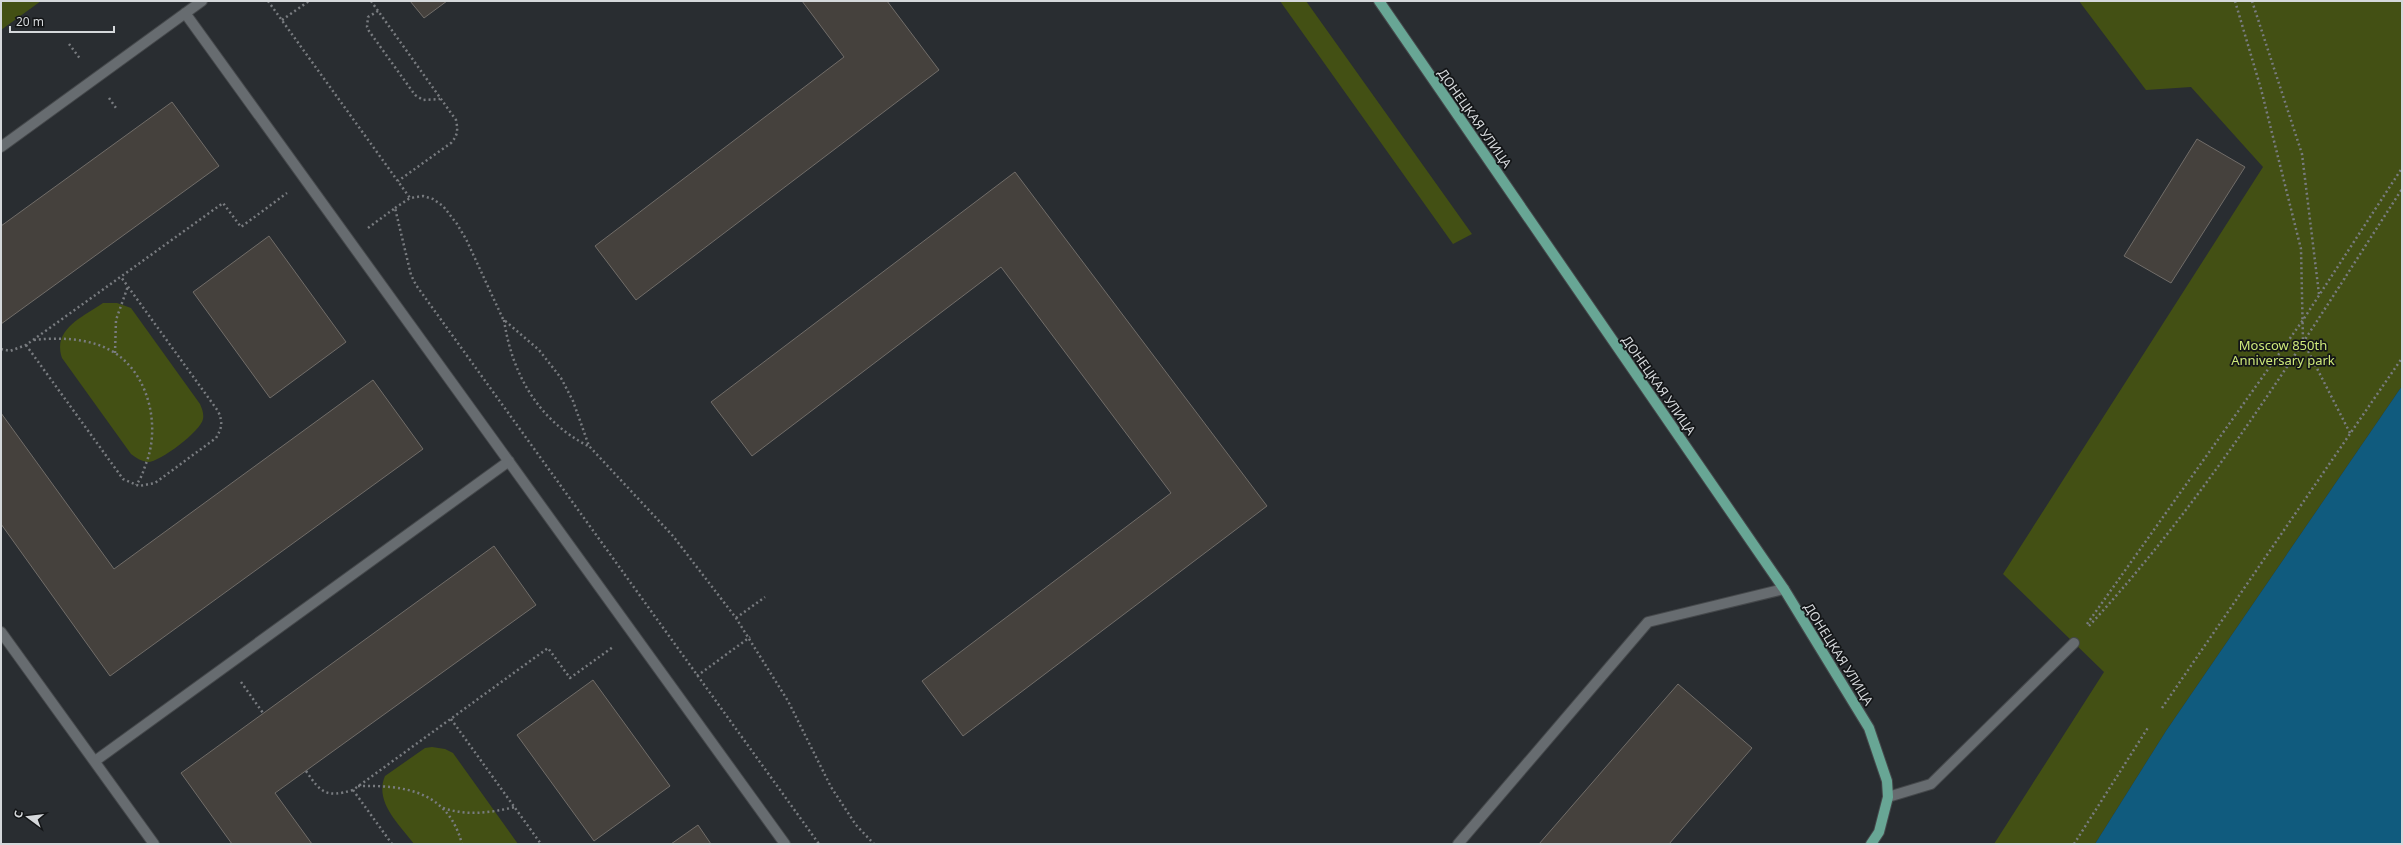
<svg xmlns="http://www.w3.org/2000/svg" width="2403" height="845" viewBox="0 0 2403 845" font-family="'Noto Sans',sans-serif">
	<rect width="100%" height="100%" fill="#292d31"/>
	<!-- green -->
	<path fill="#435014" d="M1,1H41L1,30Z
		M1280,1H1306L1472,234L1453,244Z
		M2079,1H2402V386L2166,731L2095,844H1994L2104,672L2003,574L2263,167L2191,87L2146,90Z
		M103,303H117L131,308L200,404C202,409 204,413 203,419C201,431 160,462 148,462C141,461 136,458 131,454L62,358C52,329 83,317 103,303Z
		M432,747L445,749L453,753L518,844H414C399,824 374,802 385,776L425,748Z"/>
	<!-- water -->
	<path fill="#105b7e" d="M2402,386V844H2095L2166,731Z"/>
	<!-- building -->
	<path fill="#45413d" stroke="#716d69" d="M410,1H447L424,18Z
		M802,1H887L939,70L636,300L595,246L844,57Z
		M172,102L219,166L1,324V226Z
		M2197,139L2245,167L2171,283L2124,256Z
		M1015,172L1267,506L963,736L922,681L1171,493L1001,267L752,456L711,402Z
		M269,236L346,342L270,398L193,292Z
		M373,380L423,449L110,676L1,524V413L114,569Z
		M494,546L536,605L275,793L312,844H232L181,773Z
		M593,680L670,786L594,841L517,735Z
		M1678,684L1752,748L1669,844H1539Z
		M698,825L711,844H671Z"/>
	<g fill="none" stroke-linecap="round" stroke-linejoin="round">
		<!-- minor casing -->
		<g stroke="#45484b" stroke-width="12">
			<path id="minor" d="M185,13L785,844
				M1,147L202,1
				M1,632L154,844
				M95,761L509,461
				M1888,797L1931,784L2074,643
				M1458,844L1648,622L1784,589"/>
		</g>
		<!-- major casing -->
		<g stroke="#45484b" stroke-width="12">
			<path id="major" d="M1379,1L1784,589L1869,728L1887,781L1888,797L1879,832L1871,844"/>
		</g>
		<!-- path -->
		<path stroke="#797c80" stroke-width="2.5" stroke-dasharray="2 3" stroke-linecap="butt" d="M268,1L410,198L423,196L433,199L443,206L457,224L466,239L503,319L539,350L561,378L573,401L589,446L673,536L736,618L788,701L831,787L856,825L874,844
			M371,1L456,120C458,130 458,135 451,143L398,181
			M2235,1L2261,89L2301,249L2303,341L2350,433
			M2252,1L2302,154L2319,294
			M378,11L368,17L367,27L369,31L415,95L423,100L440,99
			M282,20L309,1
			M69,44L81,60
			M109,98L116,108
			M395,208L410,198
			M368,228L395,208L411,275L416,285L819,844
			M504,320C512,374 538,420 588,446
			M34,340C60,337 92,338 115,353C150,376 161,429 145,466C143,473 140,480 136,485
			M26,345L123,479L139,486L155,483L216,438C222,428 223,422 218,411L121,277
			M1,349L10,351L26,345L223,203L241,227L287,193
			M115,353L116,320L128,286
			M736,618L765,597
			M2087,624L2303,320L2402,168
			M2089,626C2211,494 2305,339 2402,189
			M697,676L750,637
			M241,682L263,713
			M2162,708L2402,358
			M451,719L541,844
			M306,771C321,793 326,798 353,790L548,648L570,678L613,647
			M358,786C405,785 448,791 462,844
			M353,790L392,844
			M443,808C468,816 489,813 515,807
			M2074,844L2149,726"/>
		<!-- minor -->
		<use href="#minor" stroke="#676c70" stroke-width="10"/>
		<!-- major -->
		<use href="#major" stroke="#68a695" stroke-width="10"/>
	</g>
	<g text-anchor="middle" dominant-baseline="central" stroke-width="3.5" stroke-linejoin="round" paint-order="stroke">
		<!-- street labels -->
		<g font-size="13" fill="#d5d8db" stroke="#131517">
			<text transform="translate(1475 118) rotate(55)">ДОНЕЦКАЯ УЛИЦА</text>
			<text transform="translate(1659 385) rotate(55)">ДОНЕЦКАЯ УЛИЦА</text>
			<text transform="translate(1839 654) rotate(58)">ДОНЕЦКАЯ УЛИЦА</text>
		</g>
		<!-- park labels -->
		<g font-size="13" fill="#cee97a" stroke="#131517">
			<text x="2283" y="345">Moscow 850th<tspan x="2283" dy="15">Anniversary park</tspan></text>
		</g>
	</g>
	<!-- border -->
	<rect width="2403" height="845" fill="none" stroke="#d5d8db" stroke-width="4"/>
	<!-- north arrow -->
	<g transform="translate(28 817) rotate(285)" stroke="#131517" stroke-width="3" paint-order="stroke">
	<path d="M0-3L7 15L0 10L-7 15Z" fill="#d5d8db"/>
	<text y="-6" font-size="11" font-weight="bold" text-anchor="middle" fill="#d5d8db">С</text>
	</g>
	<!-- scale -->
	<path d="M10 26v6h104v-6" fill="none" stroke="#d5d8db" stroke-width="2"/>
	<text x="16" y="26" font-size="12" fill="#d5d8db" stroke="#131517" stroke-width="3" paint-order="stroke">20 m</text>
</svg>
